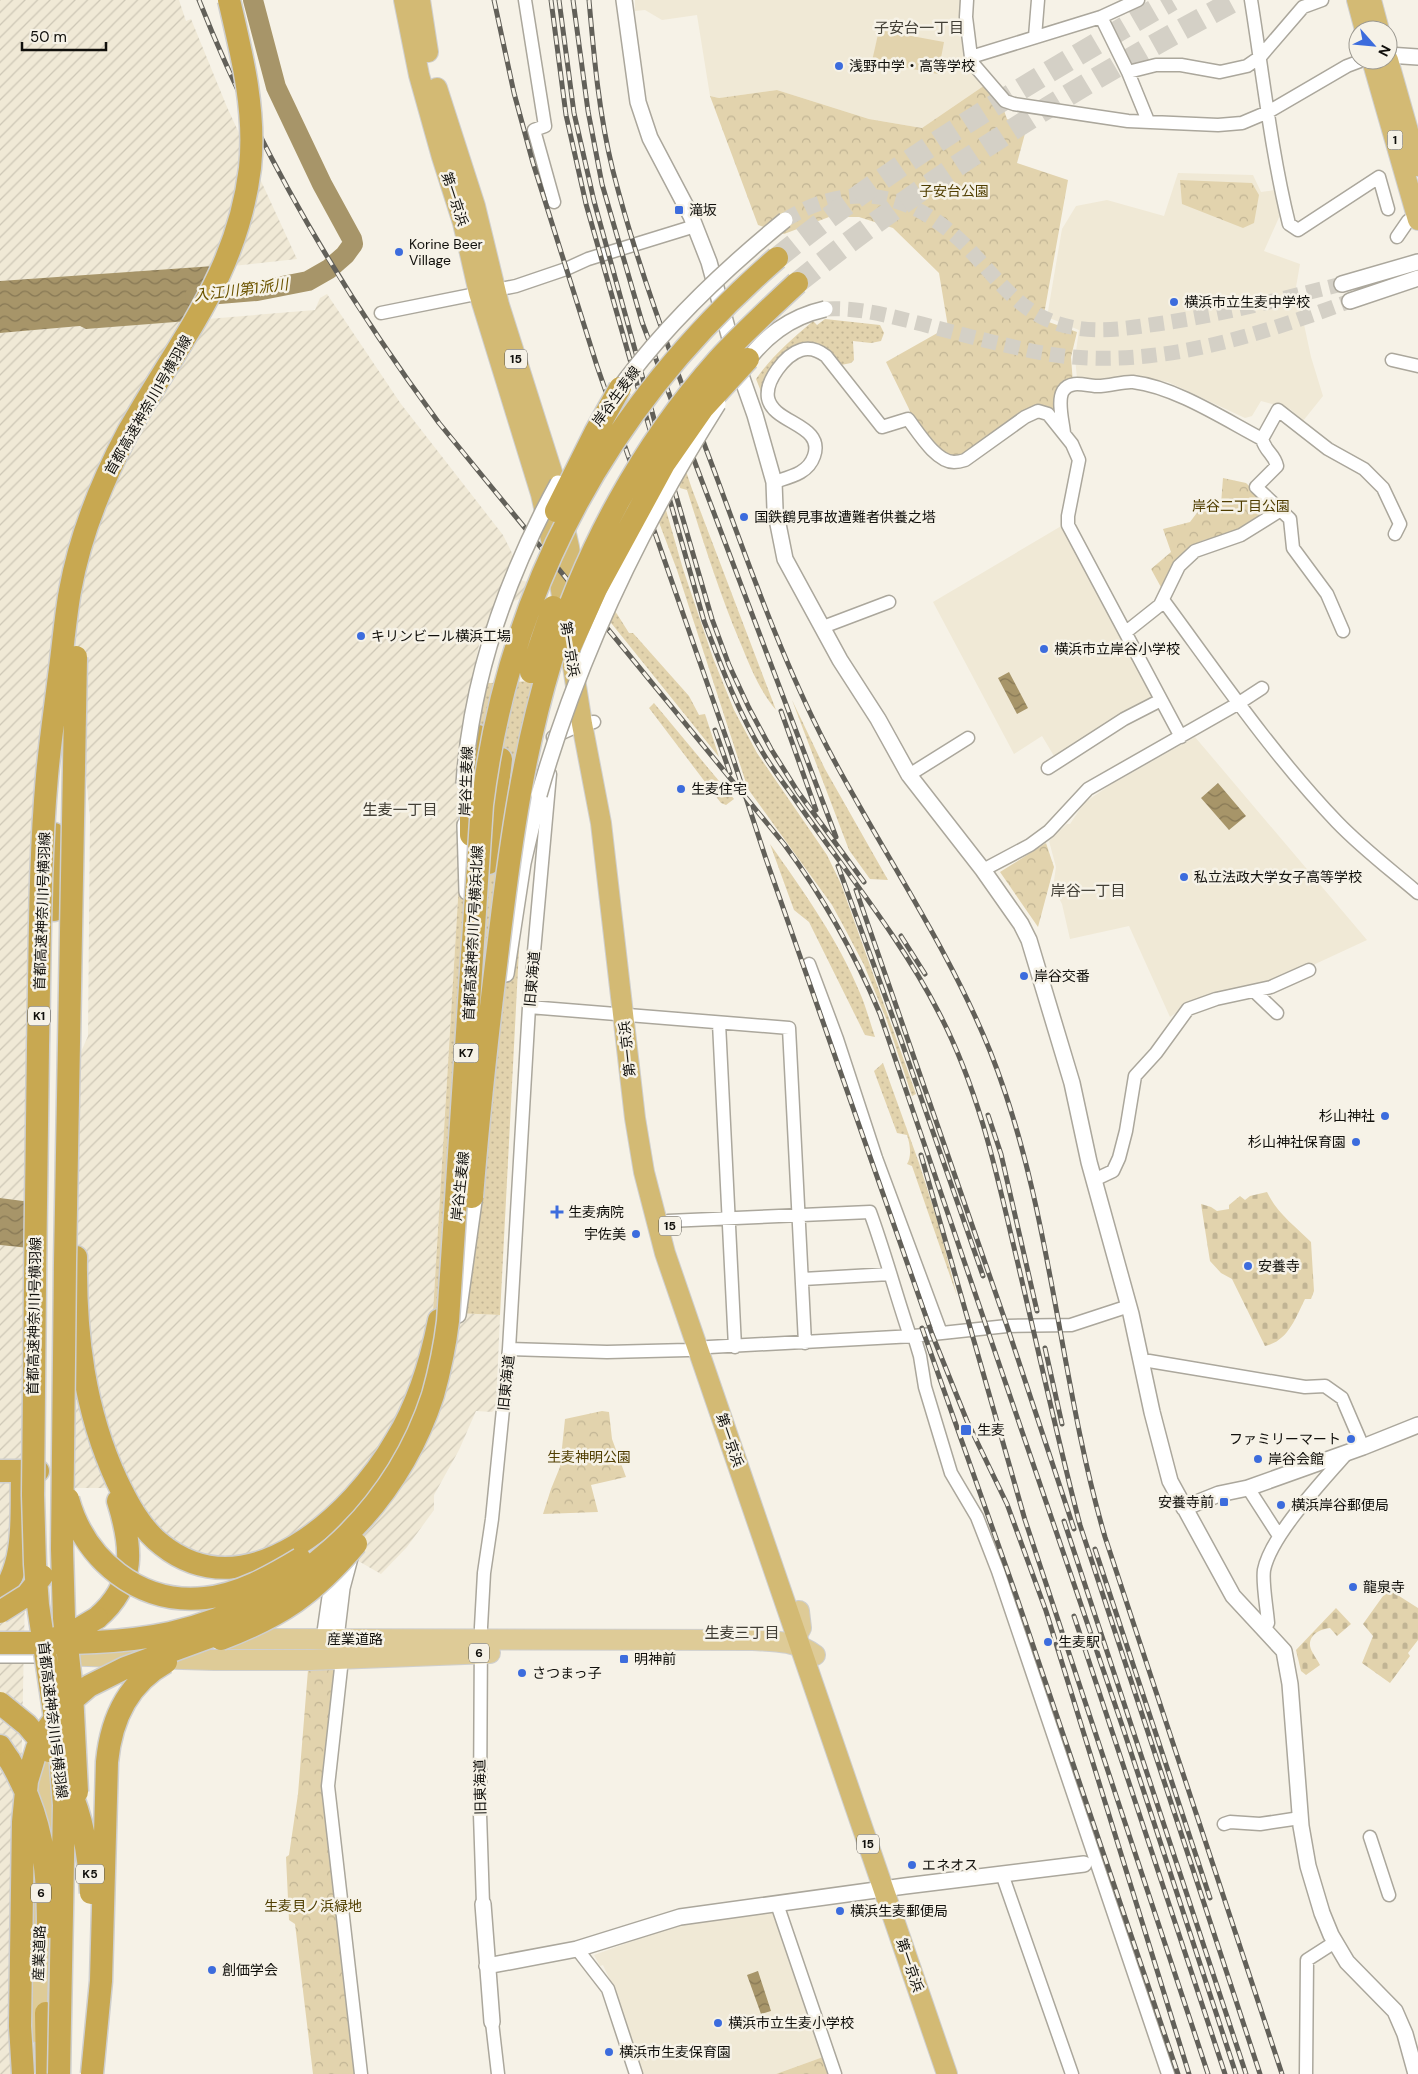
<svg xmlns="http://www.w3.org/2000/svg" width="1418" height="2074" viewBox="0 0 1418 2074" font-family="'DM Sans','Noto Sans JP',sans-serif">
	<defs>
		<pattern id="industrial-furrows" width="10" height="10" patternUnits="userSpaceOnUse" patternTransform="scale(1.25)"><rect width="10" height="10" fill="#f0e9d6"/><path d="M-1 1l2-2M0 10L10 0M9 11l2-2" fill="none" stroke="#cdc7b6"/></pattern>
		<pattern id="grass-dots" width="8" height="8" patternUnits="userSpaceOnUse" patternTransform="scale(1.25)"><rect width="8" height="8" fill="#e2d3ad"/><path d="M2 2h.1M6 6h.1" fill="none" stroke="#c1b494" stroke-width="1.8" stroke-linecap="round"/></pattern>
		<pattern id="cemetery-stones" width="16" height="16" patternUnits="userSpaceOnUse" patternTransform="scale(1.25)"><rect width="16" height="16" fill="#e2d3ad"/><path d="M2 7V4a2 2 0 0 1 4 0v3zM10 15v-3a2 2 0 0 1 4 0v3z" fill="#c1b494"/></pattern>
		<pattern id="park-crowns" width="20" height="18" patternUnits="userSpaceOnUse" patternTransform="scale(1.25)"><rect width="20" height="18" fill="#e2d3ad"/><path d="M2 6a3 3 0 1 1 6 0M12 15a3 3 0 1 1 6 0" fill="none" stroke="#c1b494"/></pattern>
		<pattern id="water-waves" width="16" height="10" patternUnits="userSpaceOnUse" patternTransform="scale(1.25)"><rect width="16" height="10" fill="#a79569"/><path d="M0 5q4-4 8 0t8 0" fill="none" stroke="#877855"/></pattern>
	</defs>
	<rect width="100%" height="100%" fill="#f6f2e7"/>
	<!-- built -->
	<path fill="#f0e9d6" d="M635,0H964L963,19L985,85L922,128L869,119L777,90L719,98L710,96L697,15L662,20L645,10L635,11Z
		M1178,173L1253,175L1261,192L1275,190L1281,213L1264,251L1300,264L1296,287L1311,357L1323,396L1303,421L1290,409L1261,401L1252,416L1245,418L1168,382L1132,377L1115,380L1077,378L1075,358L1079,330L1047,317L1062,229L1076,206L1107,200L1164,216Z
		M1063,525L1154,696L1054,756L1042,736L1014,754L933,602Z
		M1195,737L1367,940L1270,985L1188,1005L1170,1017L1129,926L1070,939L1062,904L1053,887L1056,867L1049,841L1067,824H1070L1084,803L1110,785Z
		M775,1911L823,2057L776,2074H640L614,1989L603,1965L600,1966L594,1955L680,1924Z"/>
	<!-- industrial -->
	<path fill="url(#industrial-furrows)" d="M0,0H179L186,21L191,19L227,107L297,259L233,266L0,281Z
		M327,294L401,404L503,535L512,553L519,580L528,582L522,598L514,601L510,612L492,621L484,630L480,640L471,684L433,1312L500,1315L496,1408L492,1412L476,1411L459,1450L434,1495V1510L407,1547L381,1574L306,1531L270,1551L213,1560L162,1536L127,1488H72L76,1063L88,1036L90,817L83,744L39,745L35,876L31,1202L0,1198V333L80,326L86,329L315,310L320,298Z
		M0,1245L29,1248L21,1528L25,1595L15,2074H0Z"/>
	<!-- grass -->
	<path fill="url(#grass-dots)" d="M825,319L880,325L884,333L881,341L871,343L853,341L854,360L851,363L841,365C833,359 823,349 814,344C791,334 771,379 762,394L756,379C772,356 792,339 813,321L817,325Z
		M674,436L692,489L776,710C759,690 750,666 740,642C719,592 703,541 687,490L680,488L669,445Z
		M653,465L683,569L713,658L734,710L757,753L827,855L841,884L916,1094L912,1096L887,1021L864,965L844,927L832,905L748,789L677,570L643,480Z
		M592,583L617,614L629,633H633L689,696L699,715L705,714L719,757L587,593Z
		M533,681L500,1315L433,1312L471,684Z
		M792,700L825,769L888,880L870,879L849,850Z
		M654,703L734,799L726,805L721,803L649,708Z
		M770,844C803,891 838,939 860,993C866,1007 870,1022 875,1037L865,1035L809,922L794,910Z
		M883,1063L919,1163L939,1226L957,1296L912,1166L907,1164C912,1156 910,1144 907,1135L897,1133L874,1071Z"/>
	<!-- cemetery -->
	<path fill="url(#cemetery-stones)" d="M1267,1192C1277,1213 1295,1226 1311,1242L1314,1291L1311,1299H1305C1295,1319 1288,1341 1265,1346L1232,1279L1221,1273L1210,1261L1201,1204L1211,1207L1217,1211L1229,1209V1205L1240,1196L1245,1200L1250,1196Z
		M1388,1589L1418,1608V1640L1408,1653L1410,1656L1390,1683L1362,1663L1373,1636L1363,1624Z
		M1336,1608L1351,1624L1337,1636L1330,1628C1321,1629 1309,1634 1310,1646C1311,1652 1317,1659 1320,1665L1306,1675L1301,1671L1296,1650Z"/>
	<!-- park -->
	<path fill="url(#park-crowns)" d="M985,85L1001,102L1007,119L1026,130L1017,163L1068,180L1043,320L1077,332L1071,357L1073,384L1066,388L1064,433L1038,411L955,462L908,419L910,411L886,362L948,327L939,273L893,228L859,217H829L784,234L758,225L710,96L719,98L777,90L869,119L922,128Z
		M1180,180L1252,183L1259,195L1254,223L1243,228L1182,204Z
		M1223,478L1246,483L1273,509L1240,532L1204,540L1193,545L1175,564L1162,589L1151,569L1171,552L1163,529L1190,522L1199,510L1221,504Z
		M1046,843L1054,867L1038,927L1000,872Z
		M602,1411L609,1412L612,1439L626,1477L591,1485L598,1512L543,1514L551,1489L560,1467L565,1419Z
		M308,1670H337L323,1786L356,2074H313L295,1924L289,1920L286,1857L289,1855L298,1794Z
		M823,2057L828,2074H776Z"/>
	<!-- pitch -->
	<path fill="#e2d3ad" d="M879,30L944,42L938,74L872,61Z"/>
	<!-- water -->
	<path fill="url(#water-waves)" d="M214,266L188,321L86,329L80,326L0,333V281Z
		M1009,672L1028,708L1017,714L998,678Z
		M1218,783L1246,816L1229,830L1201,798Z
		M0,1198L31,1202L29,1248L0,1245Z
		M758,1971L771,2011L761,2014L747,1975Z"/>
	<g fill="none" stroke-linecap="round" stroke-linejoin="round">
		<!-- river -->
		<path stroke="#a79569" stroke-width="20" d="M195,296L257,291L308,281L329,269L345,255L353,244L352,239L322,184L276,87L253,0"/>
		<!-- tertiary-tunnel -->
		<path stroke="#d4d0c6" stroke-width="15" stroke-dasharray="15 8" stroke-linecap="butt" d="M785,220C851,179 912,192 966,246C999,280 1021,317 1071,327C1100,333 1129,328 1157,324C1220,315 1281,299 1342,284
			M825,309C858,307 890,316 922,324C959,334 995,343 1032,351C1140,374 1249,339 1350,301"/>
		<!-- motorway-tunnel -->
		<path stroke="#d4d0c6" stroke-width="22" stroke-dasharray="22 11" stroke-linecap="butt" d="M777,258C899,159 1036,78 1172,0
			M797,283C932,174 1083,82 1236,0"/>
		<!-- minor casing -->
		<g stroke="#aba79c" stroke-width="15">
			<path id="minor" d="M525,0L545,126L534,130L554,202
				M967,0L966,17L971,57L974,65L1005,101L1014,104L1128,121L1218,125L1242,123L1268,112L1347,66L1363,60
				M1251,0C1263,75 1271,151 1289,224L1298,230L1379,177L1388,209
				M1101,17L1128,72L1148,121
				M1035,37L1038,0
				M971,57L1101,17L1138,0
				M1128,72L1156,65H1181L1220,72L1247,66L1260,57L1303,7L1322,0
				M1397,237L1408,221L1417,215
				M381,313L516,286L566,269L588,259L695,226
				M1392,360L1418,366
				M1064,433C1063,422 1057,401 1063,391C1070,380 1084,385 1095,386C1107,387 1123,381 1133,382C1175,387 1224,419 1262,439
				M774,482C789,477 808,474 814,456C825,424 773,424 768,398C765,381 785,355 801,350C810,347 818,350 826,356L882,427L908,419C918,432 936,462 954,462C957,462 962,461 965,460L1025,417L1038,411L1048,414L1072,444L1079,460L1068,516V525L1181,737
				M1163,600C1219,676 1272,754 1337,822C1362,848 1391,870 1418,893
				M823,627L889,602
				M1343,631L1327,594L1293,548L1290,519L1256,487L1277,466C1274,453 1266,453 1262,439L1278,410L1328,449L1364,469L1383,488L1400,524L1395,534
				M1126,632L1160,605L1179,566L1195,551L1241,535L1281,510
				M553,737L582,724L594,722
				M1048,768L1124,719L1161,700
				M909,775L968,738
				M983,870L1030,845L1049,831L1088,789L1239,703L1262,688
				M809,964L837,1039L876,1158L941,1333
				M1254,991L1277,1013
				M529,1007L789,1028L805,1343
				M719,1023L735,1347
				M1094,1180L1113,1171L1119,1158L1126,1131L1135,1076L1156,1053L1188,1009L1216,999L1271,987L1309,970
				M668,1221L870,1212C885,1253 896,1295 910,1336
				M803,1279L890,1274
				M914,1336L920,1356L925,1387L951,1473L977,1517L998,1571L1168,2074
				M509,1349L607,1352L688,1350L709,1347L914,1336L1007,1326L1071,1325L1129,1306
				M1142,1362L1149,1361L1305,1387L1325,1386L1342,1398L1363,1447
				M1248,1488L1279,1536
				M1264,1629L1268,1623C1267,1609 1262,1582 1264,1570C1271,1535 1323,1481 1347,1453
				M342,1659L328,1786L361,2074
				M1224,1824L1230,1822L1260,1824L1300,1818
				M1370,1837L1389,1895
				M1002,1874L1072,2074
				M483,1904L480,1814L481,1627L484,1573L492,1519L509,1349L529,1007L550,774
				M777,1904L835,2074
				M577,1949L608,1989L636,2074
				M492,2022L498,2074
				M1306,2074L1307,1960L1335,1942"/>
		</g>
		<!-- tertiary casing -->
		<g stroke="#aba79c" stroke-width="18">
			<path id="tertiary" d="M624,0L638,102L650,138L691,216L709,262L737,364L755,415L774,482L775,509L785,559L840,660L878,719L909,775L983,870L1021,924L1029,940L1072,1083L1089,1162L1131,1314L1152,1412L1170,1481L1233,1596L1284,1651L1290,1684L1301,1826L1308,1866L1322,1913L1331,1935L1347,1962L1395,2011L1405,2034L1416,2074
				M1388,55L1418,57
				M1342,284L1418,262
				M1350,301L1418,278
				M465,825L467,892
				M506,974L523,863L539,795
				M458,1315L476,1187
				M1184,1508L1219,1494L1248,1488L1363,1447L1418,1425
				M336,1638L342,1588L351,1554
				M324,1639L334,1569
				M0,1655H53
				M483,1904L492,2022
				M487,1966L577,1949L680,1917L905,1886L1084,1864"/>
		</g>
		<!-- primary casing -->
		<g stroke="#cfcfce" stroke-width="22">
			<path id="primary" d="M225,1639L753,1640C775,1641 797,1641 815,1655
				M793,1641L801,1628L799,1611
				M57,1655L214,1660H310L490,1653
				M42,1832L45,1736
				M36,2032L40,1906"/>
		</g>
		<!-- trunk casing -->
		<g stroke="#cfcfce" stroke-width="22">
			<path id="trunk" d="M404,0L419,75L442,157L463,223L479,293L541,494L558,571L582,724L601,823L635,1118L644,1172L665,1253L947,2074
				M420,0L428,52
				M1357,0L1365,30
				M1371,0L1379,30
				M1372,60L1418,220
				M1388,60L1418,166
				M437,88L475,206L499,305L552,472L569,547L576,594"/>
		</g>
		<!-- motorway casing -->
		<g stroke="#cfcfce" stroke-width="25">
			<path id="motorway" d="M471,835V806L478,736
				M489,863L501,759
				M54,910V834
				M76,1257C75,1334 84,1410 117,1481C128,1504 141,1529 162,1545C248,1613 354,1514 396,1440C418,1404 431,1361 439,1320
				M0,1471H38
				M0,1596C26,1564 21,1517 22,1478
				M97,1618C137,1584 132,1546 118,1501
				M0,1746L10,1761
				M46,2013L47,2074"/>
		</g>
		<!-- minor -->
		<use href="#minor" stroke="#fff" stroke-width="12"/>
		<!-- tertiary -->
		<use href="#tertiary" stroke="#fff" stroke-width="15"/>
		<!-- primary -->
		<use href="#primary" stroke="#decb97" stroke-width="20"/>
		<!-- trunk -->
		<use href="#trunk" stroke="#d3ba74" stroke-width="20"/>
		<!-- motorway -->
		<use href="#motorway" stroke="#c8a851" stroke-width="22"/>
		<!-- rail casing -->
		<g stroke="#626059" stroke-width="5">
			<path id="rail" d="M199,0C259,152 342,292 439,423L784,844C824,898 854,952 880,1014L1124,1731L1236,2074
				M494,0L514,93L533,163L597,366L730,749L765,856L932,1334L967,1421L1007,1504L1046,1611L1189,2074
				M551,0L566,115L586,204L704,621C721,666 738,712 763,753C773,770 786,786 797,802C845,871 900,937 939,1013C976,1084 994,1161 1012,1239C1035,1334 1055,1430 1080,1525L1260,2074
				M559,0L574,113L594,201L659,437L712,619L729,665L749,708L771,749L798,792L864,882
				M573,0L588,111L602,184L642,322L836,837
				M589,0C594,57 599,115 613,171C640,277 680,379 718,481C751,571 783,662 827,747C880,849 947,944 990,1051C1052,1207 1058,1376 1105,1537L1282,2074
				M781,711L816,810
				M715,730L730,773
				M838,866L901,1040L983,1276
				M856,890L1007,1326L1074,1529
				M901,936L925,974
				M988,1115L1001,1154L1037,1311
				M921,1155L1025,1520L1208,2074
				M922,1328L1017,1598L1178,2074
				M1045,1348L1062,1424
				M1064,1521L1246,2074
				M1095,1549L1210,1898
				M1074,1616L1225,2074"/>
		</g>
		<!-- rail -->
		<use href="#rail" stroke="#f6f2e7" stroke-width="3" stroke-dasharray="9" stroke-linecap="butt"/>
		<!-- tertiary-bridge casing -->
		<g stroke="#aba79c" stroke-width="18" stroke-linecap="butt">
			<path id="tertiary-bridge" d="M743,366C764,337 789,317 825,309
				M614,396C659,332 725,269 785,220
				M464,784C471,677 507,576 558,483
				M539,795C578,657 641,526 718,404"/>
		</g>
		<!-- motorway-bridge casing -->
		<g stroke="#cfcfce" stroke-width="25" stroke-linecap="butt">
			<path id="motorway-bridge" d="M556,511L596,431L620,388
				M570,647L596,589L664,464L703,408L748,359
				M76,657L65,1263L62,1549L64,1618L72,1692L77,1792
				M531,672L553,607
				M472,1197C479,1108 489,1020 500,932C511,841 524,749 551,661C584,552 642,445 718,360C743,333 770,308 797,283
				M68,1499C85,1560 139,1605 205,1598C238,1595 272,1576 300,1559
				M0,1612L27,1595L42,1576
				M56,1638L75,1631L97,1618
				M221,1639C281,1616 314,1594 356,1544
				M0,1643C56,1643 114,1645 170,1633C292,1605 394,1515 433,1395C440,1370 445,1346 448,1321L482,805C510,583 609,404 777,258
				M0,1703L27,1725L49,1751
				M10,1761C42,1815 48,1865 48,1927
				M69,1788C84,1821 89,1857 91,1893
				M23,2074L20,2026L23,1822L27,1781L37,1748L48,1728L62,1709L89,1686L125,1668L234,1628
				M59,2074L64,1805L60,1752L38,1605L35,1564L33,1495C34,1345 36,1196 38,1046C40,956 39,865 47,776C50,742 55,709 59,676C63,648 65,619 70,591C80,535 101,483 128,432C178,342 237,276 250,168C256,111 242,55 229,0
				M92,2074L101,1981L107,1762C111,1720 128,1683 166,1662"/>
		</g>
		<!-- tertiary-bridge -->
		<use href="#tertiary-bridge" stroke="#fff" stroke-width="15"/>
		<!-- motorway-bridge -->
		<use href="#motorway-bridge" stroke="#c8a851" stroke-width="22"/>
	</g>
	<!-- markers -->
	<g fill="#3c6cdd" stroke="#f6f2e7" stroke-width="2">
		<circle cx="839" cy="66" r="5"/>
		<rect x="674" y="205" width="10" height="10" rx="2.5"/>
		<circle cx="399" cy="252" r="5"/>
		<circle cx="1174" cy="302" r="5"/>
		<circle cx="744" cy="517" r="5"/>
		<circle cx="361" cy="636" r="5"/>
		<circle cx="1044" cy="649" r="5"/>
		<circle cx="681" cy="789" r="5"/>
		<circle cx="1184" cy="877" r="5"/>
		<circle cx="1024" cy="976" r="5"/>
		<circle cx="1385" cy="1116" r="5"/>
		<circle cx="1356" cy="1142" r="5"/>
		<path d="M554.5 1204.5h5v5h5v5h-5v5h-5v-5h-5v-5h5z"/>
		<circle cx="636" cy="1234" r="5"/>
		<circle cx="1248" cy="1266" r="5"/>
		<rect x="960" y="1424" width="12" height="12" rx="2.5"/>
		<circle cx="1351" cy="1439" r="5"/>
		<circle cx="1258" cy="1459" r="5"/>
		<rect x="1219" y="1497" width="10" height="10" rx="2.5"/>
		<circle cx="1281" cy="1505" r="5"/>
		<circle cx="1353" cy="1587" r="5"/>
		<circle cx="1048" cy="1642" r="5"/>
		<rect x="619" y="1654" width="10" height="10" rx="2.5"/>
		<circle cx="522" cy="1673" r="5"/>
		<circle cx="912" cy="1865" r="5"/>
		<circle cx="840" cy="1911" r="5"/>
		<circle cx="212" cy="1970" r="5"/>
		<circle cx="718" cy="2023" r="5"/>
		<circle cx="609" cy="2052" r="5"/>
	</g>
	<g text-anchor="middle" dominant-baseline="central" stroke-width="5" stroke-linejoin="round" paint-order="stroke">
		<!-- shield labels -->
		<g fill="#f6f2e7" stroke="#55534d" stroke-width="1">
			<rect x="1387.5" y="130.5" width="15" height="19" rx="4"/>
			<rect x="505" y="349.5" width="22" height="19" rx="4"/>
			<rect x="28" y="1006.5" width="22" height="19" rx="4"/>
			<rect x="453.5" y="1043.5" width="25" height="19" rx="4"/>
			<rect x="659" y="1216.5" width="22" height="19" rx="4"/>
			<rect x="469" y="1643.5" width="20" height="19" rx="4"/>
			<rect x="857" y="1834.5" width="22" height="19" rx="4"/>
			<rect x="76" y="1864.5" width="28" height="19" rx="4"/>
			<rect x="31" y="1883.5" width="20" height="19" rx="4"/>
		</g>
		<g font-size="12" font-weight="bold" fill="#100f0b">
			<text x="1395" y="140">1</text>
			<text x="516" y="359">15</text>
			<text x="39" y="1016">K1</text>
			<text x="466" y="1053">K7</text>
			<text x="670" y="1226">15</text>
			<text x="479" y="1653">6</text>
			<text x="868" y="1844">15</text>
			<text x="90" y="1874">K5</text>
			<text x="41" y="1893">6</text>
		</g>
		<!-- poi labels -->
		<g font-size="14" fill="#100f0b" stroke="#f6f2e7" text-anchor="start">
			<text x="849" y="66">浅野中学・高等学校</text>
			<text x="689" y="210">滝坂</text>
			<text x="409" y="244">Korine Beer<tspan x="409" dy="16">Village</tspan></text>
			<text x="1184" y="302">横浜市立生麦中学校</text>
			<text x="754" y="517">国鉄鶴見事故遭難者供養之塔</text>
			<text x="371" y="636">キリンビール横浜工場</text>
			<text x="1054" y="649">横浜市立岸谷小学校</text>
			<text x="691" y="789">生麦住宅</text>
			<text x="1194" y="877">私立法政大学女子高等学校</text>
			<text x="1034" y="976">岸谷交番</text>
			<text x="1375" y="1116" text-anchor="end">杉山神社</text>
			<text x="1346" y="1142" text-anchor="end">杉山神社保育園</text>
			<text x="568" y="1212">生麦病院</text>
			<text x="626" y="1234" text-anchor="end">宇佐美</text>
			<text x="1258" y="1266">安養寺</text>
			<text x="977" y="1430">生麦</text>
			<text x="1341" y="1439" text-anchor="end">ファミリーマート</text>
			<text x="1268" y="1459">岸谷会館</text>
			<text x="1214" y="1502" text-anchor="end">安養寺前</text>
			<text x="1291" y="1505">横浜岸谷郵便局</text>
			<text x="1363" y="1587">龍泉寺</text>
			<text x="1058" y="1642">生麦駅</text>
			<text x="634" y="1659">明神前</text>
			<text x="532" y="1673">さつまっ子</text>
			<text x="922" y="1865">エネオス</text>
			<text x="850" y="1911">横浜生麦郵便局</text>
			<text x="222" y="1970">創価学会</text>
			<text x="728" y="2023">横浜市立生麦小学校</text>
			<text x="619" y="2052">横浜市生麦保育園</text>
		</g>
		<!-- park labels -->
		<g font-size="14" fill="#503e01" stroke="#f6f2e7">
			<text x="954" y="191">子安台公園</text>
			<text x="1241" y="506">岸谷二丁目公園</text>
			<text x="589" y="1457">生麦神明公園</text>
			<text x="313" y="1906">生麦貝ノ浜緑地</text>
		</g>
		<!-- street labels -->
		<g font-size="14" fill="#100f0b" stroke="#f6f2e7">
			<text transform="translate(455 199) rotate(72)">第一京浜</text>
			<text transform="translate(616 396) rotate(-54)">岸谷生麦線</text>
			<text transform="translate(148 405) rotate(-60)">首都高速神奈川1号横羽線</text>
			<text transform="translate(570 649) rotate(81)">第一京浜</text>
			<text transform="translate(466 781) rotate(-88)">岸谷生麦線</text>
			<text transform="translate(42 911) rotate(-88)">首都高速神奈川1号横羽線</text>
			<text transform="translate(473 933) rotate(-87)">首都高速神奈川7号横浜北線</text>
			<text transform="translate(532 979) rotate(-85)">旧東海道</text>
			<text transform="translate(627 1049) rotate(-96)">第一京浜</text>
			<text transform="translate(460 1186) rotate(-84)">岸谷生麦線</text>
			<text transform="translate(34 1316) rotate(-89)">首都高速神奈川1号横羽線</text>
			<text transform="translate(506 1383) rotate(-84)">旧東海道</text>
			<text transform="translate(730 1440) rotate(71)">第一京浜</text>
			<text x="355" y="1639">産業道路</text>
			<text transform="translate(53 1720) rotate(83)">首都高速神奈川1号横羽線</text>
			<text transform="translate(480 1787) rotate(-91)">旧東海道</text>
			<text transform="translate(39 1953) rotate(-88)">産業道路</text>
			<text transform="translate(910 1965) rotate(71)">第一京浜</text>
		</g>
		<!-- neighbourhood labels -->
		<g font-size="15" fill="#413e35" stroke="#f6f2e7">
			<text x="919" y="28">子安台一丁目</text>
			<text x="400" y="810">生麦一丁目</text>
			<text x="1088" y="891">岸谷一丁目</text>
			<text x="742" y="1633">生麦三丁目</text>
		</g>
		<!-- water labels -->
		<g font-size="15" font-style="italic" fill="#6c5400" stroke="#f6f2e7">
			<text transform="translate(241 290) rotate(-7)">入江川第1派川</text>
		</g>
	</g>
	<!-- north arrow -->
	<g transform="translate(1373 45) rotate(117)"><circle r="24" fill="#f6f2e7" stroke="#9a978f"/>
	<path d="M0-4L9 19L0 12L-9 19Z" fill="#3c6cdd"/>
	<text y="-8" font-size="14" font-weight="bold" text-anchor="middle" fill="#100f0b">N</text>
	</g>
	<!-- scale -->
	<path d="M22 42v8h84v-8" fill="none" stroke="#100f0b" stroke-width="2.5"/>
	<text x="30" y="42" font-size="15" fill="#100f0b" stroke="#f6f2e7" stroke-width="4" paint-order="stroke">50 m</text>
</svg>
